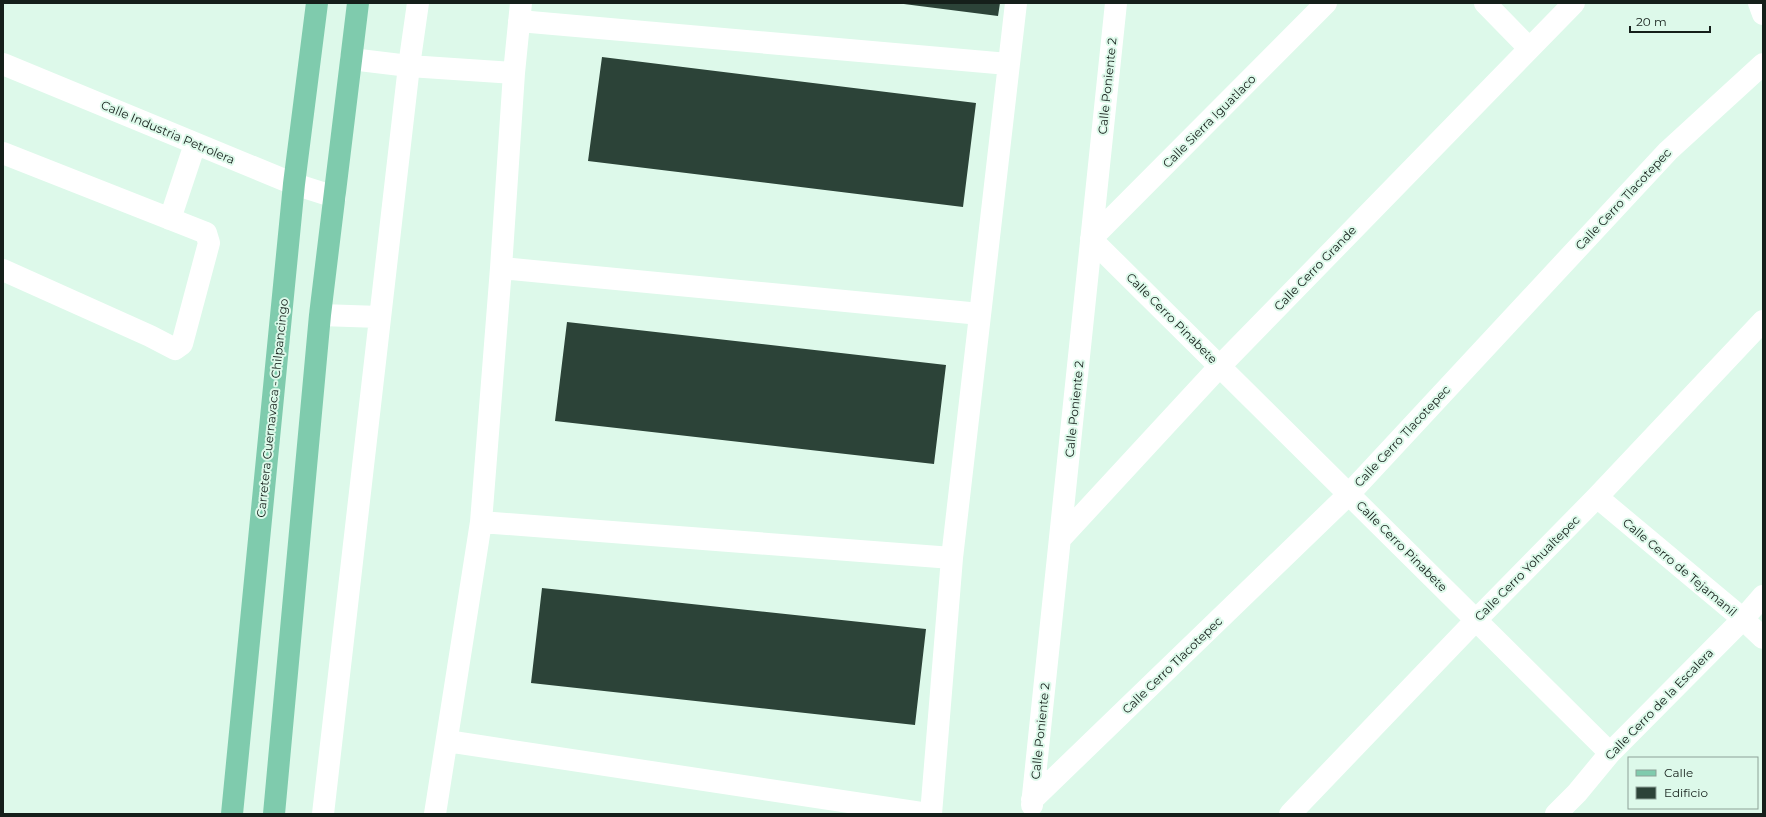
<svg xmlns="http://www.w3.org/2000/svg" width="1766" height="817" viewBox="0 0 1766 817" font-family="Montserrat,sans-serif">
	<rect width="100%" height="100%" fill="#ddf9ea"/>
	<!-- building -->
	<path fill="#2c4338" d="M896,3H1000L998,16Z
		M602,57L976,103L963,207L588,161Z
		M567,322L946,365L934,464L555,421Z
		M542,588L926,629L915,725L531,683Z"/>
	<g fill="none" stroke-linecap="round" stroke-linejoin="round">
		<!-- minor -->
		<path stroke="#fff" stroke-width="22" d="M1326,3L1091,239L1610,753
			M1485,3L1529,48
			M1759,3L1763,14
			M519,21L1008,64
			M351,59L409,66L514,73
			M3,64L294,184L335,197
			M3,153L206,233L209,243L182,344L175,349L150,336L3,270
			M170,219L195,144
			M501,268L980,314
			M320,315L380,317
			M1597,497L1743,619L1763,638
			M481,522L952,558
			M1061,538L1220,366L1574,3
			M447,741L928,814
			M1032,800L1349,494L1668,151L1763,64
			M1032,805L1116,3
			M323,814L409,66L418,3
			M435,814L481,522L501,268L514,73L521,3
			M931,814L952,558L1016,3
			M1290,814L1476,620L1597,497L1763,321
			M1556,814L1577,793L1610,753L1743,619L1763,596"/>
		<!-- major -->
		<path stroke="#7fcbad" stroke-width="22" d="M232,814L294,184L317,3
			M274,814L320,315L358,3"/>
	</g>
	<g text-anchor="middle" dominant-baseline="central" stroke-width="4" stroke-linejoin="round" paint-order="stroke">
		<!-- street labels -->
		<g font-size="12" fill="#151f1a" stroke="#ddf9ea">
			<text transform="translate(1107 86) rotate(-84)">Calle Poniente 2</text>
			<text transform="translate(1209 121) rotate(-45)">Calle Sierra Iguatlaco</text>
			<text transform="translate(168 132) rotate(23)">Calle Industria Petrolera</text>
			<text transform="translate(1623 199) rotate(-47)">Calle Cerro Tlacotepec</text>
			<text transform="translate(1315 268) rotate(-46)">Calle Cerro Grande</text>
			<text transform="translate(1172 318) rotate(45)">Calle Cerro Pinabete</text>
			<text transform="translate(272 408) rotate(-84)">Carretera Cuernavaca - Chilpancingo</text>
			<text transform="translate(1074 409) rotate(-84)">Calle Poniente 2</text>
			<text transform="translate(1402 436) rotate(-47)">Calle Cerro Tlacotepec</text>
			<text transform="translate(1402 546) rotate(45)">Calle Cerro Pinabete</text>
			<text transform="translate(1680 567) rotate(40)">Calle Cerro de Tejamanil</text>
			<text transform="translate(1527 568) rotate(-45)">Calle Cerro Yohualtepec</text>
			<text transform="translate(1172 665) rotate(-44)">Calle Cerro Tlacotepec</text>
			<text transform="translate(1659 704) rotate(-46)">Calle Cerro de la Escalera</text>
			<text transform="translate(1040 731) rotate(-84)">Calle Poniente 2</text>
		</g>
	</g>
	<!-- border -->
	<rect width="1766" height="817" fill="none" stroke="#151f1a" stroke-width="8"/>
	<!-- legend -->
	<rect x="1628" y="757" width="130" height="52" fill="#ddf9ea" stroke="#8da297"/>
	<rect x="1636" y="770" width="20" height="6" fill="#7fcbad" stroke="#8da297"/>
	<text x="1664" y="777" font-size="12" fill="#151f1a">Calle</text>
	<rect x="1636" y="787" width="20" height="12" fill="#2c4338" stroke="#8da297"/>
	<text x="1664" y="797" font-size="12" fill="#151f1a">Edificio</text>
	<!-- scale -->
	<path d="M1630 26v6h80v-6" fill="none" stroke="#151f1a" stroke-width="2"/>
	<text x="1636" y="26" font-size="12" fill="#151f1a" stroke="#ddf9ea" stroke-width="3" paint-order="stroke">20 m</text>
</svg>
